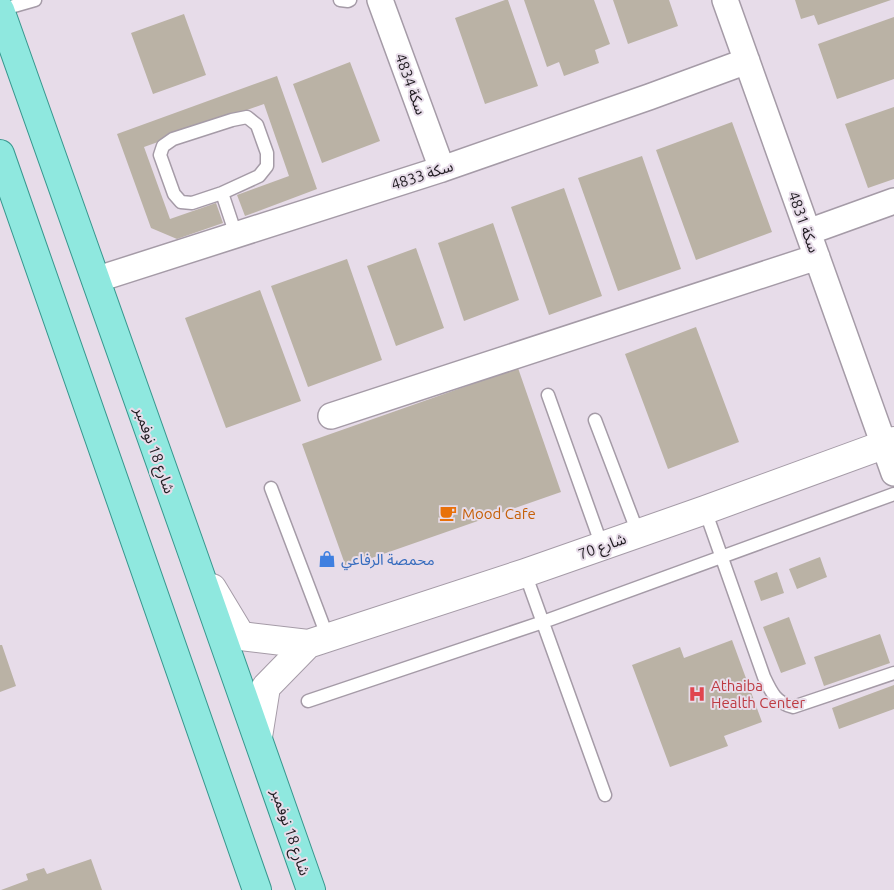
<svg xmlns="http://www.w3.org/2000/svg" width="894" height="890" viewBox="0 0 894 890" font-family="Ubuntu,'Noto Sans Arabic',sans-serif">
	<rect width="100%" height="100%" fill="#e7dce9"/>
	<!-- building -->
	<path fill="#bab2a5" d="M505,0H508L538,86L485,104L455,18Z
		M524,0H594L610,44L595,50L599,63L564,76L559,62L547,67Z
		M613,0H669L678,26L628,44Z
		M795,0H891L818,25L814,15L801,19Z
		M184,14L206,75L153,94L131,33Z
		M894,17V79L837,99L818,44Z
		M350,62L380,141L322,163L293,84Z
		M277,76L317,189L245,216L237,195L289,176L264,104L144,147L170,219L216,203L223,223L177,239L151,228L117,134Z
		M894,107V179L868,188L845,124Z
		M732,122L772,232L696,260L656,150Z
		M642,156L681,269L618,291L578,178Z
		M564,188L602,296L549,315L511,207Z
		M493,223L519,300L464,321L438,243Z
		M416,248L444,328L396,346L367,266Z
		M347,259L382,360L308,387L271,286Z
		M260,290L301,401L226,428L185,318Z
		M696,327L739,442L668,469L625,354Z
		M518,368L561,492L346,567L302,444Z
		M820,557L827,577L797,589L789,569Z
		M777,572L784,593L761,601L754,581Z
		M789,617L806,664L781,673L763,627Z
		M880,634L890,663L824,686L814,657Z
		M732,640L762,722L724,736L728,746L670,767L632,665L680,647L684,658Z
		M0,645H2L16,686L0,692Z
		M894,685V709L839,729L832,708Z
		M91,859L102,890H1L28,880L26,874L44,868L47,874Z"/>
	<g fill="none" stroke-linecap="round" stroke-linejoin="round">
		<!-- service casing -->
		<g stroke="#a59ba7" stroke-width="15">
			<path id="service" d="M340,0L348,1L350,0
				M0,10L35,0
				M247,117L257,125L267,153V166L259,176L222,193L192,203L181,202L174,194L160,155L163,146L173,139L232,120Z
				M222,193L236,235
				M548,395L602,546
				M595,420L638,533
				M271,488L328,638
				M705,510L764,677C771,692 776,703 793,707L894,673
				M525,573L605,795
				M308,701L543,622L894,494"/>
		</g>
		<!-- minor casing -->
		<g stroke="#a59ba7" stroke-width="28">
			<path id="minor" d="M380,0L442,169
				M725,0L894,473
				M808,232L894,201
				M95,280L442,169L649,97L747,61
				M331,416L817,257"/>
		</g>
		<!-- tertiary casing -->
		<g stroke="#a59ba7" stroke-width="30">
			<path id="tertiary" d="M212,588L241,636L308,644L525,573L705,510L894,441
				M258,737L266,687L308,644"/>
		</g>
		<!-- primary casing -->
		<g stroke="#37978e" stroke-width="30">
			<path id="primary" d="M0,10C103,304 209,596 311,890
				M0,154L257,890"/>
		</g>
		<!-- service -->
		<use href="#service" stroke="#fff" stroke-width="12"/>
		<!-- minor -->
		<use href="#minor" stroke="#fff" stroke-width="25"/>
		<!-- tertiary -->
		<use href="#tertiary" stroke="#fff" stroke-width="28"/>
		<!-- primary -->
		<use href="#primary" stroke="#8fe8df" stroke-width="28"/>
	</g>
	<!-- icons -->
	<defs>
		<g id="cafe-bare" transform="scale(1.35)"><path d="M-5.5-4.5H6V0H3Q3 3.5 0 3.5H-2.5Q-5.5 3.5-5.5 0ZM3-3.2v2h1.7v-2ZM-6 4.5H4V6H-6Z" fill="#e8710a" stroke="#e7dce9" stroke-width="2.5" paint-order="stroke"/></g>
		<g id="shop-bare" transform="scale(1.35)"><path d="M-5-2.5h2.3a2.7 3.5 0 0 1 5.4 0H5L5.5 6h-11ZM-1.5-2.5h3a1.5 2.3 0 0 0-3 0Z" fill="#3f7fe0" stroke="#e7dce9" stroke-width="2.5" paint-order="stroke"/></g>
		<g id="hospital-bare" transform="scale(1.35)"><path d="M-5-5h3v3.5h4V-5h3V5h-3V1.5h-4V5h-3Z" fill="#e0444e" stroke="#e7dce9" stroke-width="2.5" paint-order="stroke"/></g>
	</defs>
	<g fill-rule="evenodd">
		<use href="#cafe-bare" x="448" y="513"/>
		<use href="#shop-bare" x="327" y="559"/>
		<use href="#hospital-bare" x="697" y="694"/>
	</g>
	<g text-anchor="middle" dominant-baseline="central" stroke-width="4" stroke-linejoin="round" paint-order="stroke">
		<!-- street labels -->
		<g font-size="15" fill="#201c21" stroke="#e7dce9">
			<text transform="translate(411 84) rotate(70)">سكة 4834</text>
			<text transform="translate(422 175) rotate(-18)">سكة 4833</text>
			<text transform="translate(804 222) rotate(70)">سكة 4831</text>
			<text transform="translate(155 450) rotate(70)">شارع 18 نوفمبر</text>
			<text transform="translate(602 546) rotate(-20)">شارع 70</text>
			<text transform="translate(291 832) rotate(71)">شارع 18 نوفمبر</text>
		</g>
		<!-- food labels -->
		<g font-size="15" fill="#c56008" stroke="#e7dce9" text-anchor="start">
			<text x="462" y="513">Mood Cafe</text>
		</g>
		<!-- shop labels -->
		<g font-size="15" fill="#366cbe" stroke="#e7dce9" text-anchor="start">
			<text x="341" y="559">محمصة الرفاعي</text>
		</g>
		<!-- health labels -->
		<g font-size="15" fill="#be3a42" stroke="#e7dce9" text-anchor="start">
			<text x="711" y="685">Athaiba<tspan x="711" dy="17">Health Center</tspan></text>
		</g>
	</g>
</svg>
